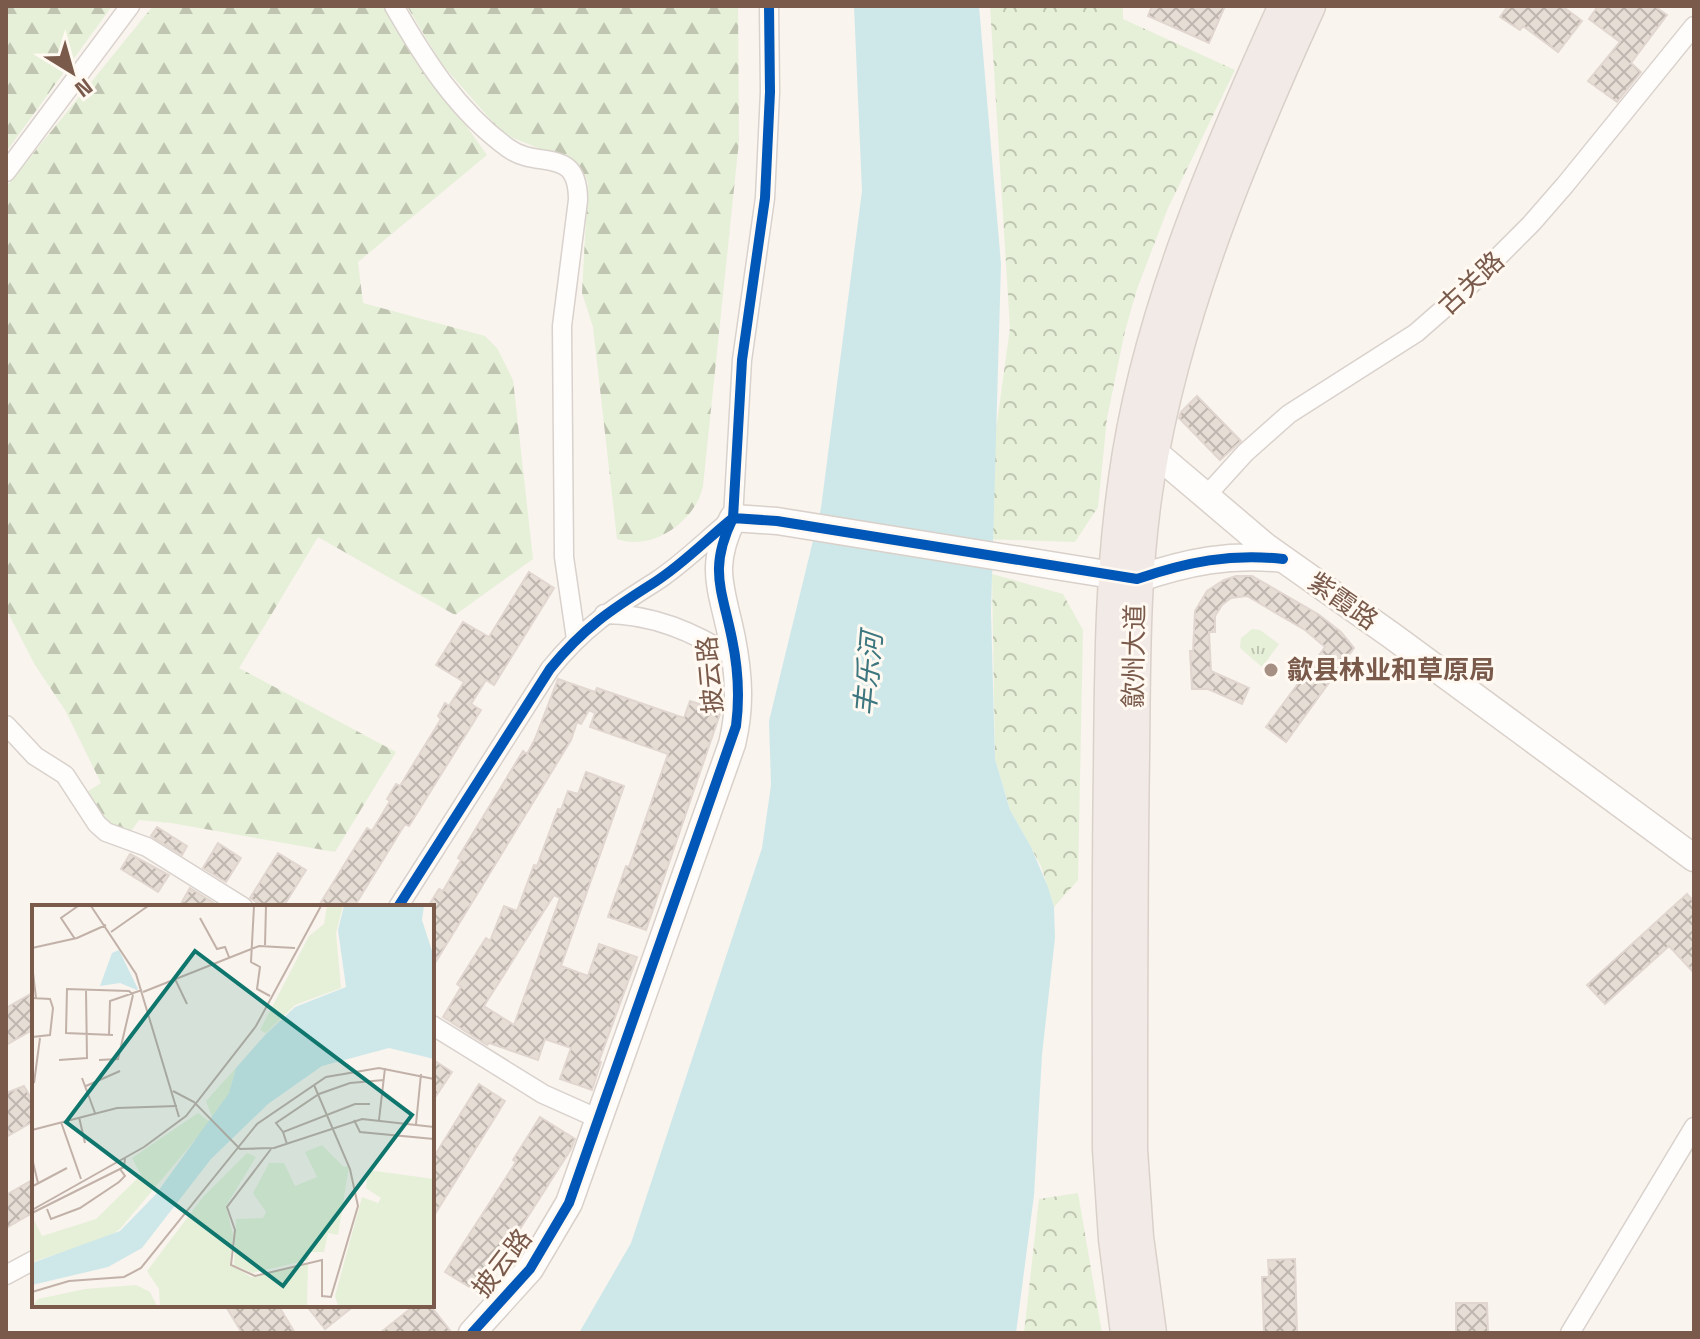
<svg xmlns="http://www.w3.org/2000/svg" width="1700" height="1339" viewBox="0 0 1700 1339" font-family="'Space Grotesk','Noto Sans SC',sans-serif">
	<defs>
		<pattern id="grass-tufts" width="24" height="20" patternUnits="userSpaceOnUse" patternTransform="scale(2)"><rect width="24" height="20" fill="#e6f0d8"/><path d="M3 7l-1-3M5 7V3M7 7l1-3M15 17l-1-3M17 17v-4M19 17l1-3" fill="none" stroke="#bfc5b1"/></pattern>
		<pattern id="forest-firs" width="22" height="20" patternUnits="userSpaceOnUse" patternTransform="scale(2)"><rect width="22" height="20" fill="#e6f0d8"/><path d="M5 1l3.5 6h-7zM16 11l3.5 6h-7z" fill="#bfc5b1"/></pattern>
		<pattern id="park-crowns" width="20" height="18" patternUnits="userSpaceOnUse" patternTransform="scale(2)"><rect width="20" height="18" fill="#e6f0d8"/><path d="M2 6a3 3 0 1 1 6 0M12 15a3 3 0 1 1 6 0" fill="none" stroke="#bfc5b1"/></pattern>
		<pattern id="building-cross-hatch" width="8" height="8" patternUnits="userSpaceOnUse" patternTransform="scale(2)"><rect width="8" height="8" fill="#e6ddd5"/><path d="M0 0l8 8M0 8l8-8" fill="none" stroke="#bfb6af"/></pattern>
	</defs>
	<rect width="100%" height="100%" fill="#f9f4ee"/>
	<!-- grass -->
	<path fill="url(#grass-tufts)" d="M1252,629L1260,630L1279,644L1262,667L1240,648L1241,638Z"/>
	<!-- forest -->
	<path fill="url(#forest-firs)" d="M6,6H112L6,152Z
		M153,6H389L417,57L487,155L358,262L363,303L485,336L497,348L513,380L533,559L455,615L318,537L239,668L396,752L335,852L171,823L139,820L120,846L85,793L101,783L65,710L35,665L6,609V187Z
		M407,6H738L739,141L703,486C696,521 652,552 617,539L593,327L582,293L588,183L585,175L573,162L503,134L441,63Z"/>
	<!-- park -->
	<path fill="url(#park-crowns)" d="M990,6H1123V19L1235,70L1168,208L1137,289L1125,331L1107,418L1098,507L1075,542L981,539L1010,328Z
		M992,574L1063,594L1083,630L1078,880L1054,907L1041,866L1010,810L995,759Z
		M1078,1193L1102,1333H1024L1039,1199Z"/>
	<!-- water -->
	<path fill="#cee8ea" d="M854,6H979L1001,264L991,612L995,759L1010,810L1031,847L1048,887L1054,907L1055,938L1042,1055L1034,1195L1016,1333H579L631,1243L762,848L771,785L769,721L821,508L862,191Z"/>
	<!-- building -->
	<path fill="url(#building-cross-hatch)" stroke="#e2d7d0" stroke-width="2" fill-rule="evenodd" d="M1152,6H1225L1209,43L1148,16Z
		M1508,6H1562L1582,21L1558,52L1523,26L1520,30L1500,17Z
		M1598,6H1654L1667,15L1631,63L1641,72L1617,102L1588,81L1620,42L1589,19Z
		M1197,396L1241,441L1220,460L1179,418L1181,412Z
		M529,572L554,588L494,685L486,680L471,704L481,710L409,826L405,824L354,907H318L367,828L372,831L390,801L387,799L396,784L400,786L441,719L438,716L445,703L449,706L464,682L436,665L463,622L489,637Z
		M1236,576H1252L1318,614L1341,632L1354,648L1286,742L1266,727L1325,647L1305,630L1247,596L1231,598L1222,605L1215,616V632H1209L1211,671L1249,688L1242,704L1208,689H1192L1190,651H1193L1195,611L1207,591L1224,580Z
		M558,679L595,692L597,688L684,718L690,701L721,711L646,930L608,917L626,866L629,867L668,754L590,727L595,713L589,710L581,724L577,722L571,740L432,968V907L429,905L439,889L443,891L461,860L458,858L523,751L527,754L535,739Z
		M586,772L624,786L561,966L588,976L599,944L637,957L599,1061L601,1062L592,1090L560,1079L571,1048L545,1039L538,1060L489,1043L487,1045L443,1017L461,987L457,984L486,938L490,941L504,906L517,911L534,865L537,866L558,809L561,810L568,791L578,794ZM554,895L560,898L514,1025L484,1006Z
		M157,827L187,846L182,855L151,836Z
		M218,843L241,858L226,882L203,868Z
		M278,853L306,870L283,907H264L250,898Z
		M130,854L169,875L158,892L121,869Z
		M190,888L220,907H179Z
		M1687,894L1694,902V973L1669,946L1605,1004L1587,985Z
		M34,992V1029L6,1045V1008Z
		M432,1059L452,1072L432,1102Z
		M479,1084L505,1101L432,1219V1160Z
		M24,1086L34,1103V1121L6,1137V1093Z
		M540,1117L575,1139L571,1149L479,1293L445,1272L516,1162L513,1160Z
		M34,1179V1212L6,1228V1195Z
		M1295,1259L1297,1333H1264L1262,1277H1269L1268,1260Z
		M1456,1303H1487L1488,1332L1456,1333Z
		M225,1305H278L295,1333H242Z
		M306,1305H355L325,1329Z
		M415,1305H430L452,1333H380Z"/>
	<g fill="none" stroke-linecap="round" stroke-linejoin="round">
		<!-- street casing -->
		<g stroke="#d9d1cc" stroke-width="21">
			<path id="street" d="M394,6C425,60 457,111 508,148C538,170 578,145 578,200L562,326L564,557L576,639
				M6,172L130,6
				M1206,496L1245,453L1289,414L1416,333L1464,291L1531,224L1565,185L1694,26
				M604,614C653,614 694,632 735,658
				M6,725L35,756L65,775L97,824L106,832L147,847L243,907
				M398,907L550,669C583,628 612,609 655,582C683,564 707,539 733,518L742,360L765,198L770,92L769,6
				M432,1025L543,1094L599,1119
				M6,1275L34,1260
				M1570,1333L1694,1127"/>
		</g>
		<!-- secondary casing -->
		<g stroke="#d9d0c9" stroke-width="29">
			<path id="secondary" d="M1153,451L1265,546L1391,635L1694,858
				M472,1333L530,1269L569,1203L732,744C741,708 739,675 732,639C722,588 708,569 733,518L777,521L1137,579C1187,562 1231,553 1283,559"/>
		</g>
		<!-- highway casing -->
		<g stroke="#dad0ca" stroke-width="35">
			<path id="highway" d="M1127,1333L1115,1239L1109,1149C1109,1022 1108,896 1110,769C1111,672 1111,576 1125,479C1147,316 1217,155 1285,6
				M1150,1333L1137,1237L1131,1149C1131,1018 1131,887 1133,756C1134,664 1133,570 1148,479C1175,313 1240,158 1309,6"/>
		</g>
		<!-- street -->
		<use href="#street" stroke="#fefdfc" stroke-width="18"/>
		<!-- secondary -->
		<use href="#secondary" stroke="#fefdfc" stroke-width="26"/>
		<!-- highway -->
		<use href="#highway" stroke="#f2eae6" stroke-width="32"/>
		<!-- cycleway casing -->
		<g stroke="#fff9f1" stroke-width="15">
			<path id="cycleway" d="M398,907L550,669C583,628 612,609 655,582C683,564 707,539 733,518L777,521L1137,579C1187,562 1231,553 1283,559
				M472,1333L530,1269L569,1203L736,726C740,696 738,668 732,639C722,589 708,569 733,518L742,360L765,198L770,92L769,6"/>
		</g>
		<!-- cycleway -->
		<use href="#cycleway" stroke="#0057b8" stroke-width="10"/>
	</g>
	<!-- markers -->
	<circle fill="#a69084" stroke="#fff9f1" stroke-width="3" cx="1271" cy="670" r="8"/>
	<g text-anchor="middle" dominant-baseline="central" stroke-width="6" stroke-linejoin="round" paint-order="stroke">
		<!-- street labels -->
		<g font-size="26" fill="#7a5a4b" stroke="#fff9f1">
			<text transform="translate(1471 283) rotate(-43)">古关路</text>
			<text transform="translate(1343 601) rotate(35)">紫霞路</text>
			<text transform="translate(1134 656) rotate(-89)">歙州大道</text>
			<text transform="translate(710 675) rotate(-95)">披云路</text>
			<text transform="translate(502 1263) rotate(-52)">披云路</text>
		</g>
		<!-- poi labels -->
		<g font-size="26" font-weight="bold" fill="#7a5a4b" stroke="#fff9f1" text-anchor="start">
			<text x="1287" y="670">歙县林业和草原局</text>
		</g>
		<!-- water labels -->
		<g font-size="28" font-style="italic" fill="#3d767f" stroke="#fff9f1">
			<text transform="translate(868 674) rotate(-85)">丰乐河</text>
		</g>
	</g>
	<!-- overview -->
	<g transform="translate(32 905)">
		<rect width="402" height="402" fill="#f9f4ee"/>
		<path d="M290,240L312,262L317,261L306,330L296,328L292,347H277L276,355L220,368L202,360L204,314L231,313L234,307L221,288L237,258H252L263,281L285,272L273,247ZM215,248L224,252L194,301L201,330L198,359L219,372L276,358L275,401H128L127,384L115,366L171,292ZM336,265L402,274V401H306L303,391L330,292L346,298L349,293L334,283ZM104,380L118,387L125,401H0L6,394L53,384Z" fill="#e6f0d8"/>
		<path d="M295,1H311L304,28L309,83L263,100L234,128L228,125L277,31L292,19ZM204,163L197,188L180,212L174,196ZM166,208L178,217L88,324L75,333L0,357V311L10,331L64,314L109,270L100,253Z" fill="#e6f0d8"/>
		<path d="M312,1H392L390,15L402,52V154L357,143L290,161L236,199L179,254L110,343L76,362L0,380V358L88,326L124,289L197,188L204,163L234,129L263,102L314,82L306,25ZM87,45L106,84L105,85L88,78L68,81L80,48Z" fill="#cee8ea"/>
		<path fill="none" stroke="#c2b1a8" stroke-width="2" d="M59,1L104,69L147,212M222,1L219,57L228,62L225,84L238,91M168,13L185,44L193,42L197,52M79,27L116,1M43,34L29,13L46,1M233,40L234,1M0,43L45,33L74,20M0,59L4,93M143,74L155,99M111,87L227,41L263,43M0,93L18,94L21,103L18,130L0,132M77,130L78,96L110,85M81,130L34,128L35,84L97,86L101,90M27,155L55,153L54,85M67,155L86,154L101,90M50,173L63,208M2,178L8,133M54,181L88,166M141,186L162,197L208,244L242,243L330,214L402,222M47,212L53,238M322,215L328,227L402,234M347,215L353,163M29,217L49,274M384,219L389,169M0,225L85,203L145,201M251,227L244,218L287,189L318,178L352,175M255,239L251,227L323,199H338M239,244L195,302L203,325L199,360L223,371L290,355V391L299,392L326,301L318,264L282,180M0,253L6,278M1,281L35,263M15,304L19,314L48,303L87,277L93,271L88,264M0,305L112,242L154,211L224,121L289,1M0,308L92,262L93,253M0,387L37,376L92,372L109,363L225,219L294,172L347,163L402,174"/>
		<path fill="#0f766e" fill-opacity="0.15" stroke="#0f766e" stroke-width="4" d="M163,46L380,210L251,381L34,217Z"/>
		<rect width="402" height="402" fill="none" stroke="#7a5a4b" stroke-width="4"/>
	</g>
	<!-- border -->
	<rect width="1700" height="1339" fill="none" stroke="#7a5a4b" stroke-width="16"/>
	<!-- north arrow -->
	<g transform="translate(72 72) rotate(143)" stroke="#fff9f1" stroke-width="6" paint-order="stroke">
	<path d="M0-6L14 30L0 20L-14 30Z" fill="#7a5a4b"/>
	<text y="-12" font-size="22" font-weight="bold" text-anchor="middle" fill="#7a5a4b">N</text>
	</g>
</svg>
